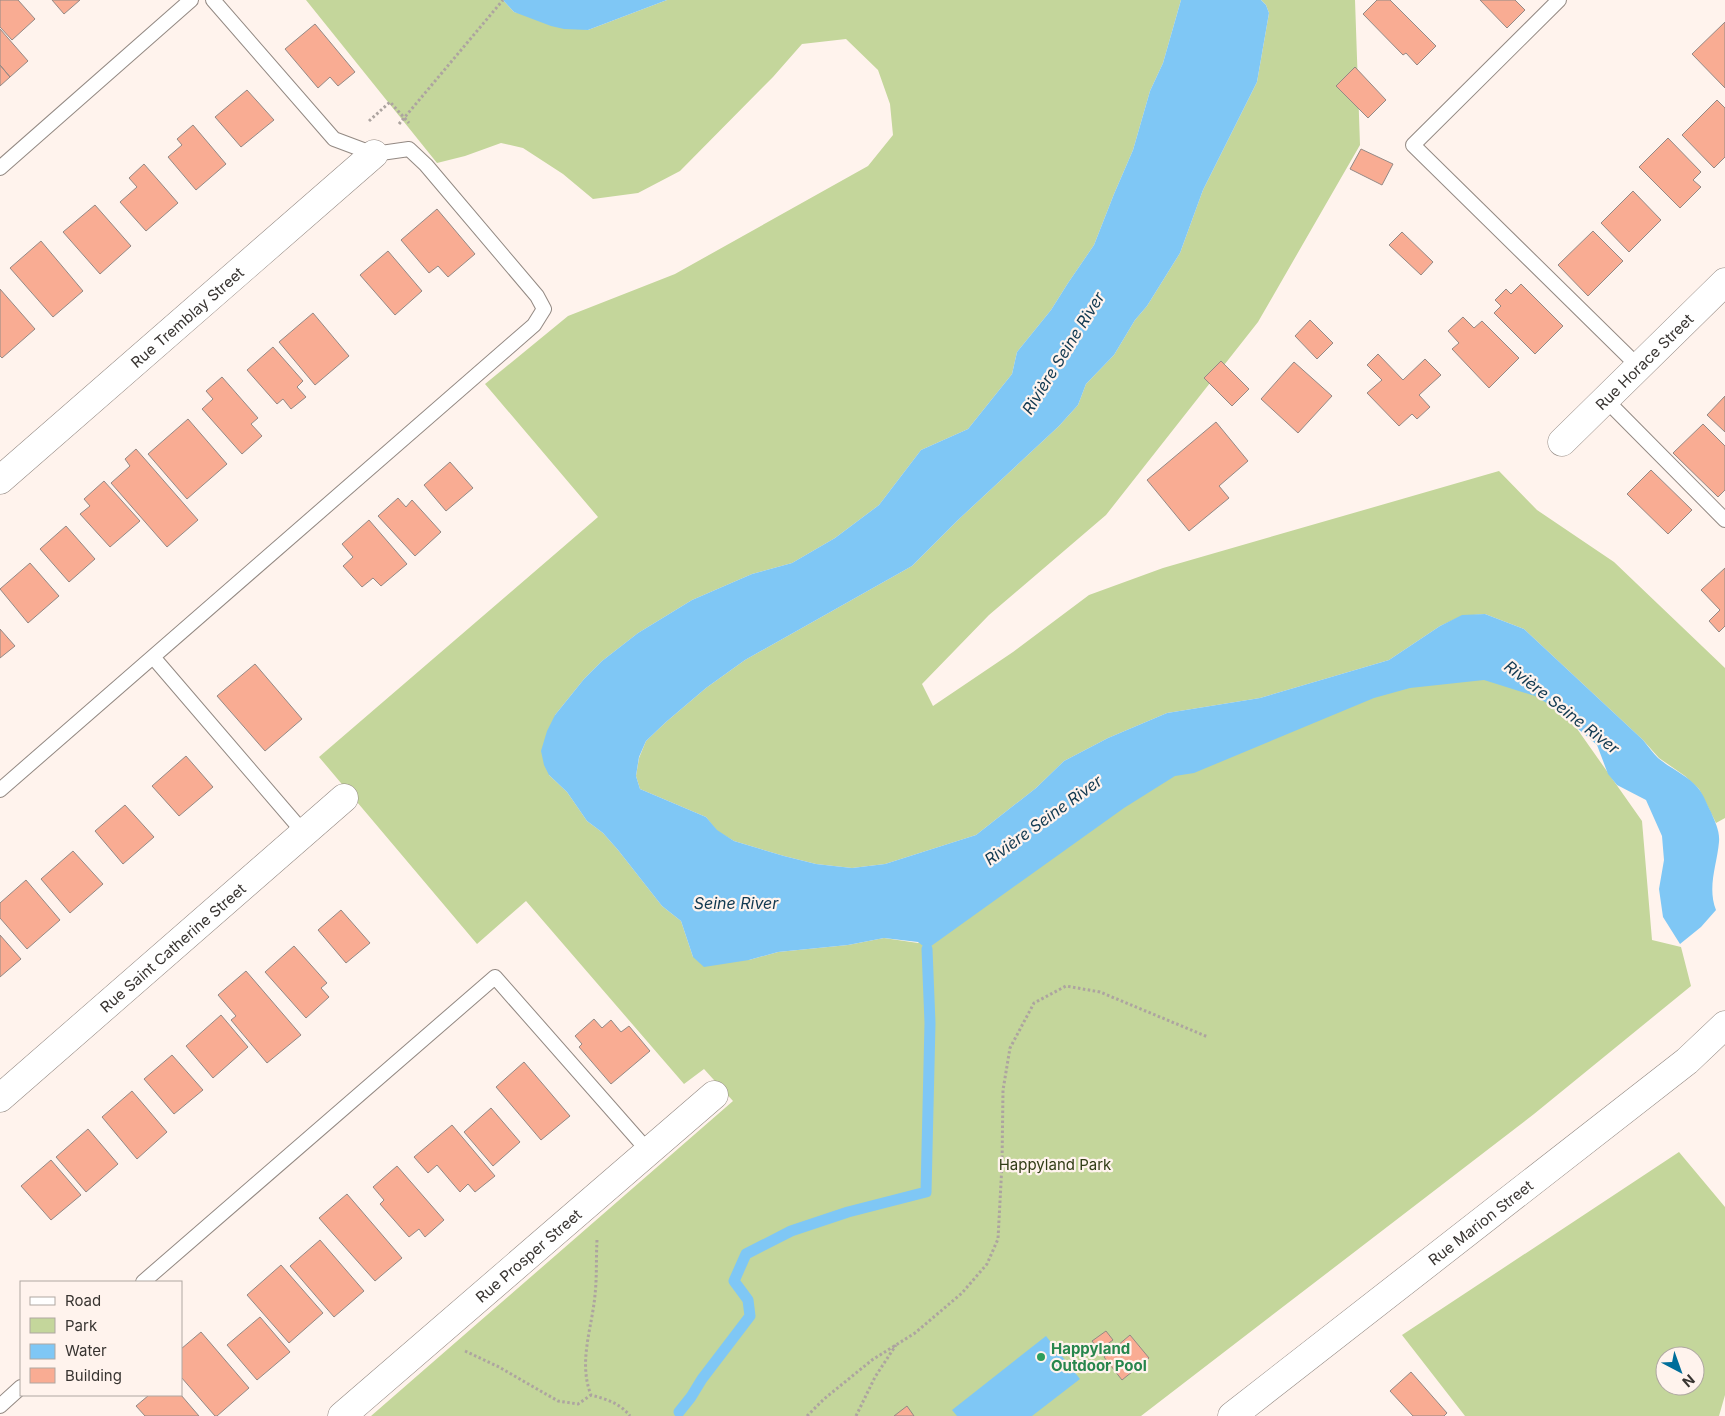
<svg xmlns="http://www.w3.org/2000/svg" width="1725" height="1416" viewBox="0 0 1725 1416" font-family="Inter,sans-serif">
	<rect width="100%" height="100%" fill="#fff3ed"/>
	<!-- green -->
	<path fill="#c4d69b" fill-rule="evenodd" d="M306,0H503L514,12L588,30L667,0H1181L1163,63L1150,91L1133,150L1114,194L1094,245L1068,283L1051,310L1017,352L1012,374L968,429L921,450L879,505L835,538L792,563L752,574L692,600L638,633L602,661L584,679L555,715L549,775L567,792L587,821L603,833L618,850L662,906L681,921L693,957L749,960L778,952L848,945L884,938L918,943L1162,773L1410,677L1542,679L1642,821L1652,940L1681,947L1691,986L1534,1114L1141,1416H371L733,1101L704,1069L684,1084L526,901L477,944L319,757L598,517L485,384L568,316L675,274L868,166L893,135L890,104L878,70L846,39L802,44L773,77L680,171L638,193L593,199L563,174L523,148L501,143L465,156L437,163Z
		M1261,0H1355L1360,145L1258,322L1106,515L989,615L922,684L933,706L1013,652L1089,595L1163,568L1499,471L1537,510L1614,562L1725,668V818L1716,823L1699,789L1685,776L1659,758L1643,740L1524,629L1485,614L1462,616L1440,626L1389,660L1260,698L1167,713L1108,738L1064,761L1036,788L976,835L885,864L852,868L816,864L784,856L734,841L717,831L706,817L640,789L636,776L639,758L646,741L666,722L706,688L745,660L912,566L958,520L1059,426L1078,405L1086,384L1114,355L1135,320L1147,306L1180,253L1203,190L1257,82L1269,13L1266,5Z
		M1679,1152L1725,1207V1395L1719,1416H1465L1402,1335ZM1665,1356H1695V1386H1665Z"/>
	<!-- water -->
	<path fill="#7fc7f5" d="M503,0H667L588,30L564,29L551,26L514,12Z
		M1181,0H1261L1266,5L1269,13L1257,82L1203,190L1180,253L1147,306L1135,320L1114,355L1086,384L1078,405L1059,426L958,520L912,566L745,660L706,688L666,722L646,741L639,757L636,776L640,789L706,817L717,830L734,841L784,856L816,864L852,868L885,864L976,835L1036,788L1064,761L1108,738L1167,713L1260,698L1389,660L1440,626L1462,615L1485,614L1524,629L1643,740C1648,746 1653,753 1658,758C1671,769 1687,775 1698,788C1704,795 1707,805 1711,812C1715,822 1720,831 1719,842C1717,865 1707,887 1716,910L1701,927L1680,944L1663,917L1659,889L1664,860L1662,836L1646,800L1617,785L1608,774L1597,745L1550,705L1535,696L1484,680L1410,688L1374,698L1194,773L1175,776L1124,808L927,949L918,942L884,938L848,945L778,952L749,960L704,967L693,957L681,921L662,906L618,850L603,833L587,821L567,792L549,775L544,765L541,751L547,731L555,715L584,679L602,661L638,633L692,600L752,574L792,563L835,538L879,505L921,450L968,429L1012,374L1017,352L1051,310L1068,283L1094,245L1114,194L1133,150L1150,91L1163,63Z
		M1046,1336L1080,1379L1032,1416H957L952,1410Z"/>
	<g fill="none" stroke-linecap="round" stroke-linejoin="round">
		<!-- stream -->
		<path stroke="#7fc7f5" stroke-width="11" d="M679,1412L691,1397L702,1379L750,1316L748,1300L734,1281L746,1254L791,1231L848,1212L926,1192L930,1023L927,949"/>
	</g>
	<!-- building -->
	<path fill="#f9ac93" stroke="#948985" d="M0,0H18L35,19L12,40L0,27Z
		M52,0H80L64,14Z
		M1377,0H1390L1436,46L1417,65L1406,53L1403,55L1363,14Z
		M1480,0H1515L1525,10L1507,28Z
		M1725,22V88L1692,54Z
		M315,24L355,72L338,86L330,77L318,88L285,49Z
		M0,29L28,61L10,77L0,65Z
		M0,65L10,77L0,86Z
		M1355,67L1386,100L1368,118L1336,86Z
		M247,90L274,120L241,147L215,117Z
		M1717,100L1725,108V157L1714,168L1682,135Z
		M193,125L226,164L196,190L168,157L182,145L177,139Z
		M1668,138L1701,172L1693,180L1701,187L1680,208L1639,167Z
		M1361,149L1393,164L1382,185L1350,169Z
		M144,164L178,203L146,231L120,202L137,187L129,178Z
		M1633,191L1661,220L1629,252L1601,223Z
		M95,205L131,246L100,274L63,232Z
		M437,209L475,254L448,277L438,266L429,273L401,240Z
		M1593,231L1623,261L1588,296L1558,265Z
		M1402,232L1433,262L1421,275L1389,245Z
		M41,241L83,291L53,317L10,268Z
		M388,251L422,291L395,315L360,275Z
		M1521,284L1563,326L1535,354L1494,313L1501,306L1495,300L1506,289L1511,294Z
		M0,289L35,329L2,358L0,356Z
		M313,313L349,356L315,385L279,342Z
		M1463,317L1474,328L1482,321L1519,358L1489,388L1452,349L1459,343L1448,331Z
		M1310,320L1333,343L1317,359L1295,336Z
		M273,347L303,381L297,387L306,397L291,409L283,399L277,404L247,370Z
		M1378,354L1403,380L1425,359L1441,375L1419,395L1430,407L1417,419L1412,414L1399,426L1367,393L1382,380L1367,365Z
		M1221,361L1249,389L1232,406L1204,378Z
		M1294,362L1332,396L1298,433L1261,399Z
		M222,377L258,418L251,424L262,436L242,454L202,409L213,399L206,391Z
		M1725,396V432L1707,415Z
		M188,419L227,464L187,499L148,454Z
		M1216,422L1248,461L1219,486L1229,498L1189,531L1147,480Z
		M1703,424L1725,446V490L1718,497L1673,453Z
		M136,449L198,520L167,547L111,483L130,466L125,459Z
		M450,462L473,488L446,511L424,485Z
		M1651,470L1692,510L1668,534L1627,494Z
		M104,481L140,521L110,547L80,514L90,506L84,499Z
		M398,498L406,507L412,500L441,532L415,556L378,516Z
		M369,520L407,564L381,586L373,578L362,587L343,566L353,557L342,544Z
		M66,526L95,559L69,582L40,549Z
		M30,563L59,596L28,623L0,589Z
		M1725,568V626L1719,632L1709,621L1720,610L1701,590Z
		M0,629L15,646L0,658Z
		M255,664L302,719L265,751L217,696Z
		M186,756L213,787L179,816L152,786Z
		M125,805L154,837L123,864L95,831Z
		M73,851L103,884L70,913L41,879Z
		M26,880L60,920L27,949L0,918V903Z
		M341,910L370,943L346,963L318,930Z
		M0,935L21,959L0,977Z
		M294,946L327,983L321,988L329,997L306,1018L265,972Z
		M246,971L301,1035L267,1063L231,1020L236,1016L218,995Z
		M221,1015L248,1047L213,1078L186,1046Z
		M594,1019L602,1028L611,1020L621,1032L629,1026L650,1051L611,1084L579,1047L582,1044L575,1036Z
		M172,1055L203,1090L174,1114L144,1079Z
		M524,1062L570,1116L541,1140L496,1087Z
		M132,1091L167,1132L137,1159L102,1117Z
		M491,1108L520,1142L493,1166L464,1132Z
		M452,1125L495,1176L475,1192L468,1184L460,1192L437,1165L428,1173L414,1157Z
		M88,1129L118,1164L86,1192L56,1157Z
		M51,1160L81,1195L51,1220L21,1186Z
		M397,1166L444,1220L425,1237L419,1229L409,1237L380,1204L384,1200L373,1187Z
		M347,1194L402,1258L375,1281L319,1218Z
		M320,1240L364,1291L334,1317L290,1266Z
		M281,1265L323,1313L289,1343L247,1295Z
		M260,1317L290,1352L257,1380L227,1345Z
		M1106,1331L1113,1340L1099,1350L1092,1341Z
		M201,1332L249,1388L217,1416H215L181,1377V1349Z
		M1130,1335L1149,1358L1122,1380L1104,1357Z
		M1411,1372L1447,1413L1444,1416H1413L1390,1391Z
		M149,1395H181L199,1416H145L136,1406Z
		M907,1406L914,1416H894Z"/>
	<g fill="none" stroke-linecap="round" stroke-linejoin="round">
		<!-- service casing -->
		<g stroke="#938983" stroke-width="16">
			<path id="service" d="M1559,0L1413,145L1639,367
				M0,168L191,0
				M1606,400L1725,520
				M153,657L304,833
				M0,790L534,325L544,309L537,296L426,165L409,149L374,154L334,139L213,0
				M143,1282L495,977L649,1152
				M0,1406L21,1387"/>
		</g>
		<!-- minor casing -->
		<g stroke="#938983" stroke-width="29">
			<g id="minor">
				<path id="s1" d="M1562,442L1725,282"/>
				<path id="s2" d="M0,480L374,154"/>
				<path id="s3" d="M0,1098L344,798"/>
				<path id="s4" d="M342,1416L714,1095"/>
			</g>
		</g>
		<!-- secondary casing -->
		<g stroke="#938983" stroke-width="29">
			<g id="secondary">
				<path id="s5" d="M1232,1416L1687,1061L1725,1025"/>
			</g>
		</g>
		<!-- path -->
		<path stroke="#ada4a0" stroke-width="3" stroke-dasharray="2.5 2.5" stroke-linecap="butt" d="M369,121L390,102L409,123
			M399,124L503,0
			M597,1240C596,1258 597,1277 595,1295C592,1328 578,1362 591,1395C606,1399 620,1403 630,1416
			M465,1351L499,1367L558,1401L578,1404L591,1395
			M807,1416L824,1399L872,1360L915,1333L962,1293L987,1264L998,1239L1002,1164L1003,1090L1010,1048L1034,1003L1066,986L1100,992L1208,1037
			M856,1416L875,1377L896,1345"/>
		<!-- service -->
		<use href="#service" stroke="#fff" stroke-width="14"/>
		<!-- minor -->
		<use href="#minor" stroke="#fff" stroke-width="28"/>
		<!-- secondary -->
		<use href="#secondary" stroke="#fff" stroke-width="28"/>
	</g>
	<!-- markers -->
	<circle fill="#2e9e5b" stroke="#fff3ed" stroke-width="2" cx="1041" cy="1357" r="5"/>
	<g text-anchor="middle" dominant-baseline="central" stroke-width="4.5" stroke-linejoin="round" paint-order="stroke">
		<!-- street labels -->
		<g font-size="15" fill="#383431" stroke="#fff3ed">
			<text stroke="none"><textPath href="#s2" startOffset="248">Rue Tremblay Street</textPath></text>
			<text stroke="none"><textPath href="#s1" startOffset="115">Rue Horace Street</textPath></text>
			<text stroke="none"><textPath href="#s3" startOffset="229">Rue Saint Catherine Street</textPath></text>
			<text stroke="none"><textPath href="#s5" startOffset="315">Rue Marion Street</textPath></text>
			<text stroke="none"><textPath href="#s4" startOffset="246">Rue Prosper Street</textPath></text>
		</g>
		<!-- park labels -->
		<g font-size="15" fill="#323d16" stroke="#fff3ed">
			<text x="1055" y="1164">Happyland Park</text>
		</g>
		<!-- leisure labels -->
		<g font-size="15" font-weight="bold" fill="#27864d" stroke="#fff3ed" text-anchor="start">
			<text x="1051" y="1348">Happyland<tspan x="1051" dy="17">Outdoor Pool</tspan></text>
		</g>
		<!-- water labels -->
		<g font-size="16" font-style="italic" fill="#113951" stroke="#fff3ed">
			<text transform="translate(1063 353) rotate(-58)">Rivière Seine River</text>
			<text transform="translate(1562 707) rotate(38)">Rivière Seine River</text>
			<text transform="translate(1043 820) rotate(-36)">Rivière Seine River</text>
			<text x="736" y="903">Seine River</text>
		</g>
	</g>
	<!-- legend -->
	<rect x="20" y="1281" width="162" height="115" fill="#fff3ed" stroke="#afa7a2"/>
	<rect x="30" y="1297" width="25" height="8" fill="#ffffff" stroke="#afa7a2"/>
	<text x="65" y="1306" font-size="15" fill="#383431">Road</text>
	<rect x="30" y="1318" width="25" height="15" fill="#c4d69b" stroke="#afa7a2"/>
	<text x="65" y="1331" font-size="15" fill="#383431">Park</text>
	<rect x="30" y="1344" width="25" height="15" fill="#7fc7f5" stroke="#afa7a2"/>
	<text x="65" y="1356" font-size="15" fill="#383431">Water</text>
	<rect x="30" y="1368" width="25" height="15" fill="#f9ac93" stroke="#afa7a2"/>
	<text x="65" y="1381" font-size="15" fill="#383431">Building</text>
	<!-- north arrow -->
	<g transform="translate(1680 1371) rotate(139)"><circle r="24" fill="#fff3ed" stroke="#afa7a2"/>
	<path d="M0-4L9 19L0 12L-9 19Z" fill="#006e9a"/>
	<text y="-8" font-size="14" font-weight="bold" text-anchor="middle" fill="#383431">N</text>
	</g>
</svg>
